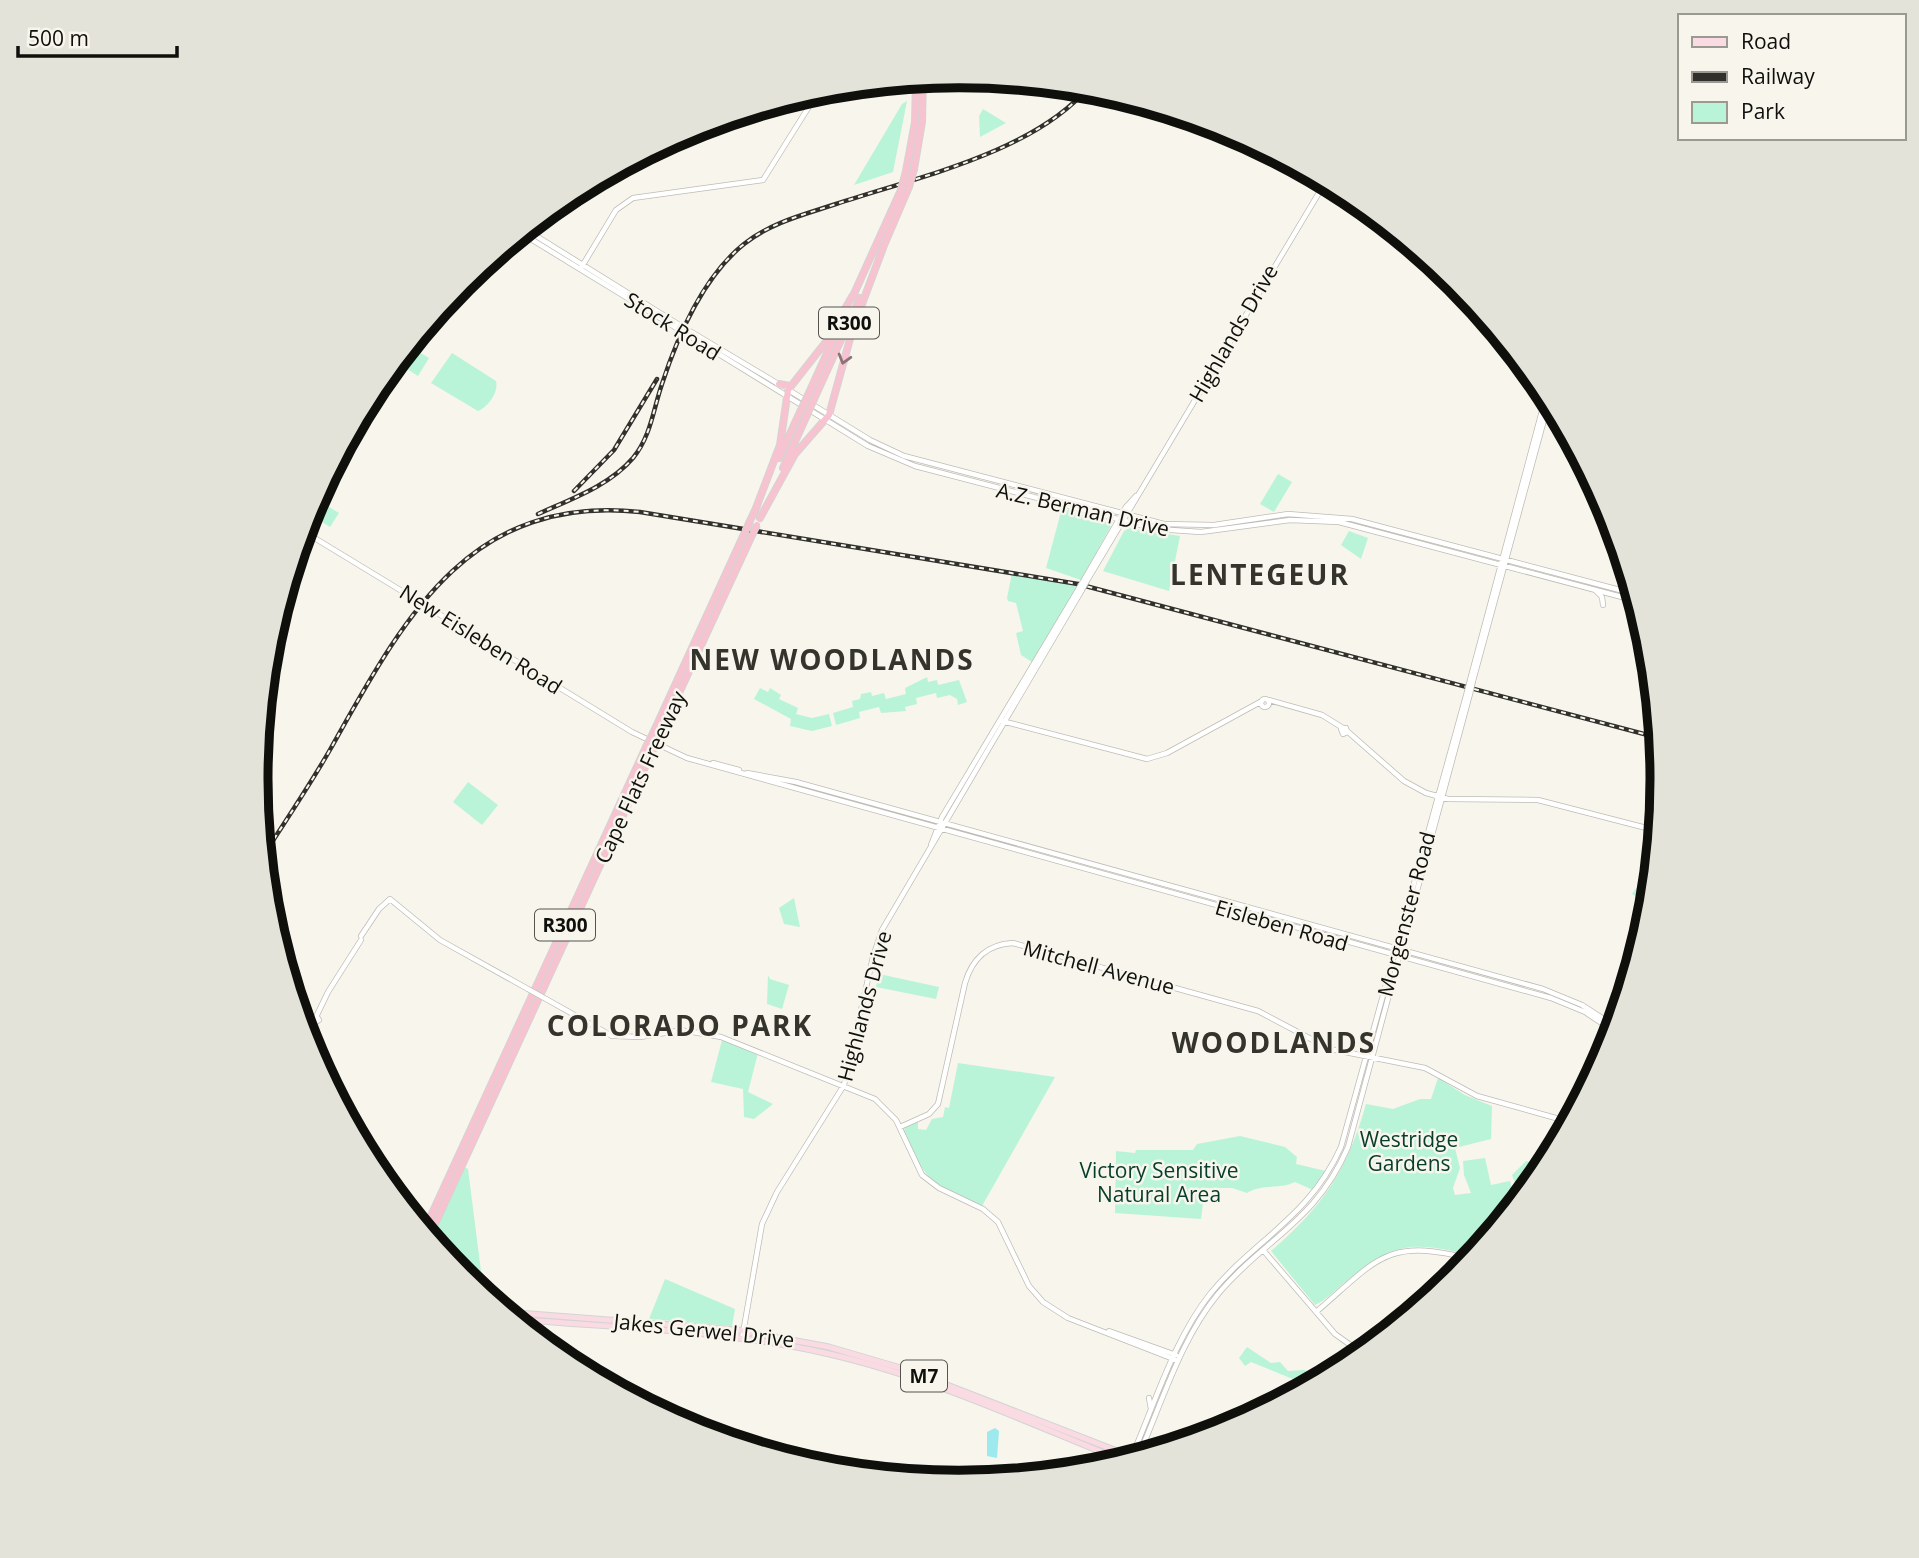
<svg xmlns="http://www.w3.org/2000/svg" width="1919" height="1558" viewBox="0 0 1919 1558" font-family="'Open Sans',sans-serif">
	<rect width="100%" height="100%" fill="#f7f5ec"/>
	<!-- green -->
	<path fill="#b9f4d9" d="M907,101L893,172L854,185L902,104Z
		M983,109L1006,123L980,137L979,116Z
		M409,346L429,358L418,376L396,362Z
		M452,353L496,381C499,392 488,407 478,411L431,383Z
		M1278,474L1292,482L1274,512L1260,504Z
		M316,499L339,513L330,527L308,513Z
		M1062,508L1112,524L1081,580L1046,568Z
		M1129,528L1180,536L1169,591L1103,571L1124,531Z
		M1349,531L1368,538L1361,559L1341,545Z
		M1012,573L1078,585L1032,662L1021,655L1016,633L1023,631L1016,603L1008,601L1007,598Z
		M927,677L928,682L937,680L938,685L959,680L967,702L958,705L957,699L950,695L937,698L936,693L916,698L917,704L905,707L906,711L881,713L879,707L859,712L860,718L836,725L833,713L853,707L852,701L860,699L861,694L871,692L872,696L884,693L886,699L906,694L905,688Z
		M760,688L768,692L770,688L781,695L779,699L798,708L796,714L812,718L829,714L832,726L812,731L790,726L791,719L754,699Z
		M468,782L498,805L482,825L453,802Z
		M1643,879L1653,882L1651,906L1632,894Z
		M794,898L800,927L784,924L779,908Z
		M879,974L939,987L936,999L876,987Z
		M768,975L770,979L789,985L782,1009L767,1004Z
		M722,1040L758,1053L748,1092L773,1104L754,1119L744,1117L743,1089L711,1082Z
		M958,1063L1055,1077L982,1206C931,1182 927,1185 904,1131L905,1127L918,1121V1129L926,1130L932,1119L943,1117L945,1107L949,1108Z
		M1438,1078L1465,1095L1492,1106L1491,1139L1455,1148L1460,1168L1453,1188L1455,1195L1471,1193L1464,1175L1463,1161L1485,1158L1491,1185L1510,1181L1516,1205L1474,1256C1416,1242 1396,1240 1349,1279C1338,1287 1327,1300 1315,1305L1271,1251C1323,1206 1347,1171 1366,1104L1393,1109L1420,1099H1431Z
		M1240,1136L1285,1147L1297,1157L1296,1164L1326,1171L1313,1190L1295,1182C1279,1190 1262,1183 1247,1193L1232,1188H1205L1201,1219L1115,1213L1116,1151L1135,1153L1136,1150H1193L1197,1144Z
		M1526,1161L1547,1166L1521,1199L1512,1175Z
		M464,1167L468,1169L484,1295L462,1276L431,1239Z
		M665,1279L735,1309L732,1326L649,1319Z
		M1247,1347L1271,1363L1280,1362L1288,1371L1304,1370L1326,1377L1310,1386L1251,1362L1245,1366L1239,1358Z"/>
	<!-- water -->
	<path fill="#9ceaee" d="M995,1428L999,1431L997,1458L987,1456V1432Z"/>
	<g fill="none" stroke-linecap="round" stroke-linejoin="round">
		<!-- secondary casing -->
		<g stroke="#bebcb4" stroke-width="6">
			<path id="secondary" d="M525,229L681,326
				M521,233L678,329
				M581,268L616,210L633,198L763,180L820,89
				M693,333L780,385
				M691,337L868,446L915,466L1156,529L1201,532L1290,520L1339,522L1637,601
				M787,389L870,440L904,456L1164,524L1214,525L1288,514L1352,519L1635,594
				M303,531L410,596
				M1085,578L1126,507L1136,496
				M1088,579L1326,181
				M1596,591L1602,597L1603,605
				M429,608L632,732L687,758L1551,998L1585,1012L1615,1032
				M1470,680L1547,392
				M1473,681L1550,398
				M1261 703a4 4 0 1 1 8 0a4 4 0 1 1-8 0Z
				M1269,700L1322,715L1343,728
				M1002,721L1147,759L1167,753L1262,701
				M1346,728L1347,732L1343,734L1341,729Z
				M1347,731L1404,781L1426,793L1448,799L1538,800L1658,831
				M713,763L739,770
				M747,773L796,782L1543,989L1582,1005L1616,1027
				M931,845L942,817L1079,588
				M361,936L379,909L390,899L440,940L528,989
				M546,999L612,1036
				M316,1017L328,992L361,940
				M317,1017L319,1020L316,1022L314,1019Z
				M687,1031L721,1037L875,1099L896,1120L922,1175L939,1188L983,1209L998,1222L1029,1286L1043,1302L1068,1318L1176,1360
				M613,1033L616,1034L615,1036H612Z
				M615,1036L640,1037L683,1030
				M309,1047L315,1021
				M900,1127L929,1114L938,1104L965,983C972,959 988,944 1013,943L1258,1011L1330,1049L1425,1068L1477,1096L1570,1122
				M1263,1250L1335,1334L1363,1354
				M1316,1312C1378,1259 1386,1237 1471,1259
				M1109,1331L1176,1355
				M742,1339L762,1224L777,1192L844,1085L873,957L882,930L1082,590
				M1149,1398L1151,1409
				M1138,1457C1162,1403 1180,1340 1218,1294C1265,1238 1316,1222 1348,1147L1470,694
				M1131,1458C1155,1404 1173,1341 1210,1294C1255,1239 1309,1218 1341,1147L1467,692"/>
		</g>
		<!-- primary casing -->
		<g stroke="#d4d4d3" stroke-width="7">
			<path id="primary" d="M504,1312L738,1330L829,1347L911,1371L1135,1458
				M514,1319C618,1328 723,1330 825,1353C928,1376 1026,1422 1124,1461"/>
		</g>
		<!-- highway casing -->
		<g stroke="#d4d4d3" stroke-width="8">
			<path id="highway" d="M914,169L922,122L923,79
				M906,171L915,122L916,80
				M882,250L909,187
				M853,296L901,190
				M779,384L790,386
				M808,395L838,329
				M814,399L860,298
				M779,458L800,412
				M783,468L807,415
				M756,508L780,445L788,390L825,343L853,295
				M760,518L795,454L829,415L853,328L883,248
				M749,523L757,506
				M655,729L745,532
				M661,732L753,533
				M424,1231L646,747
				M429,1237L653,750"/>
		</g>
		<!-- secondary -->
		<use href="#secondary" stroke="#fff" stroke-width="4.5"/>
		<!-- primary -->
		<use href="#primary" stroke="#fadbe3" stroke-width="5"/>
		<!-- highway -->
		<use href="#highway" stroke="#f7c3d0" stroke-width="6"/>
		<!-- rail casing -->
		<g stroke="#31302c" stroke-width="4.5">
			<path id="rail" d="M574,491L614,450L657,379
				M538,514C571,499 609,486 633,458C651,436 653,410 662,384C678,335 703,277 744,244C772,222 803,215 836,204C917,177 1032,153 1088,88
				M263,856C286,820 310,785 331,748C403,620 468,494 640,512L1078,584L1659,738"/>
		</g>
		<!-- rail -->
		<use href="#rail" stroke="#f7f5ec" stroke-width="2" stroke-dasharray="5" stroke-linecap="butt"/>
		<!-- secondary-bridge casing -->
		<g stroke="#bebcb4" stroke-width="6" stroke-linecap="butt">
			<path id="secondary-bridge" d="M681,326L693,333
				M678,329L691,337
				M1079,588L1085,578
				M1082,590L1088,579
				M410,596L429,608
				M1467,692L1470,680
				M1470,694L1473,681
				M528,989L546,999"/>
		</g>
		<!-- highway-bridge casing -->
		<g stroke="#d4d4d3" stroke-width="8" stroke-linecap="butt">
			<path id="highway-bridge" d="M909,187L914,169
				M901,190L906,171
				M800,412L808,395
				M807,415L814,399
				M745,532L749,523
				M753,533L757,525
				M646,747L655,729
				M653,750L661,732"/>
		</g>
		<!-- secondary-bridge -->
		<use href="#secondary-bridge" stroke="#fff" stroke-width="4.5"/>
		<!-- highway-bridge -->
		<use href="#highway-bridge" stroke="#f7c3d0" stroke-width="6"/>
	</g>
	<!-- one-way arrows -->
	<defs><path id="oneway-chevron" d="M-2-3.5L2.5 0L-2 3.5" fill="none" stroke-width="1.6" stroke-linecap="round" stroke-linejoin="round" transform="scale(1.75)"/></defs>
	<use stroke="#8f7278" href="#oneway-chevron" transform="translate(844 359) rotate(106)"/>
	<g text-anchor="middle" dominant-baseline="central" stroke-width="5" stroke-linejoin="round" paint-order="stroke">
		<!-- shield labels -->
		<g fill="#f7f5ec" stroke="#55544f" stroke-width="2">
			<rect x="819" y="307.5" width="60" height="31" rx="5"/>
			<rect x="535" y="909.5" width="60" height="31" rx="5"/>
			<rect x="901" y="1360.5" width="46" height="31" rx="5"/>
		</g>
		<g font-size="19" font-weight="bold" fill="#0f0f0c">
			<text x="849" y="323">R300</text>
			<text x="565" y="925">R300</text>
			<text x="924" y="1376">M7</text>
		</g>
		<!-- street labels -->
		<g font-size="21" fill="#0f0f0c" stroke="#f7f5ec">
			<text transform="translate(673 326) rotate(32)">Stock Road</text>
			<text transform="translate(1233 333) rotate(-60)">Highlands Drive</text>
			<text transform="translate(1083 509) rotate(13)">A.Z. Berman Drive</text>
			<text transform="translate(481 639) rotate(32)">New Eisleben Road</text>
			<text transform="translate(640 777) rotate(-65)">Cape Flats Freeway</text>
			<text transform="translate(1406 914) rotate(-75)">Morgenster Road</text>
			<text transform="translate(1282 925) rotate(16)">Eisleben Road</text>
			<text transform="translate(1099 967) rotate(15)">Mitchell Avenue</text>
			<text transform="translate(864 1006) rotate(-75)">Highlands Drive</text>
			<text transform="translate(704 1330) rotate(6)">Jakes Gerwel Drive</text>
		</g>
		<!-- park labels -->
		<g font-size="21" fill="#063d2b" stroke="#f7f5ec">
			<text x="1409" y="1139">Westridge<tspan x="1409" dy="24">Gardens</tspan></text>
			<text x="1159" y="1170">Victory Sensitive<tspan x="1159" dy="24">Natural Area</tspan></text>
		</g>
		<!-- district labels -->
		<g font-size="28" font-weight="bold" letter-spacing="2" fill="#34332c" stroke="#f7f5ec">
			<text x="1260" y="574">LENTEGEUR</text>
			<text x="832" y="659">NEW WOODLANDS</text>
			<text x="680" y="1025">COLORADO PARK</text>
			<text x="1274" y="1042">WOODLANDS</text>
		</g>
	</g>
	<!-- crop -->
	<path d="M0 0H1919V1558H0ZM268 779a691 691 0 1 1 1382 0a691 691 0 1 1-1382 0Z" fill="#e4e3da" fill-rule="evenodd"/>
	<path fill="none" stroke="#0f0f0c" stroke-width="9" d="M268 779a691 691 0 1 1 1382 0a691 691 0 1 1-1382 0Z"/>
	<!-- legend -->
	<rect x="1678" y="14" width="228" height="126" fill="#f7f5ec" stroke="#9a9992" stroke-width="2"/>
	<rect x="1692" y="37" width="35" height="10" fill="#fadbe3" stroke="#9a9992" stroke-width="2"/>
	<text x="1741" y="49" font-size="21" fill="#0f0f0c">Road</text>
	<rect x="1692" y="72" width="35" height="10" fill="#31302c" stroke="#9a9992" stroke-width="2"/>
	<text x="1741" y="84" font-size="21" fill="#0f0f0c">Railway</text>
	<rect x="1692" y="102" width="35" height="21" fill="#b9f4d9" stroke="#9a9992" stroke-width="2"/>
	<text x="1741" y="119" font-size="21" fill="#0f0f0c">Park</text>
	<!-- scale -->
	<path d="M18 46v10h159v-10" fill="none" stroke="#0f0f0c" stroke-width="3.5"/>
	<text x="28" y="46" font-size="21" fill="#0f0f0c" stroke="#f7f5ec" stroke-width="5" paint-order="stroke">500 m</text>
</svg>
